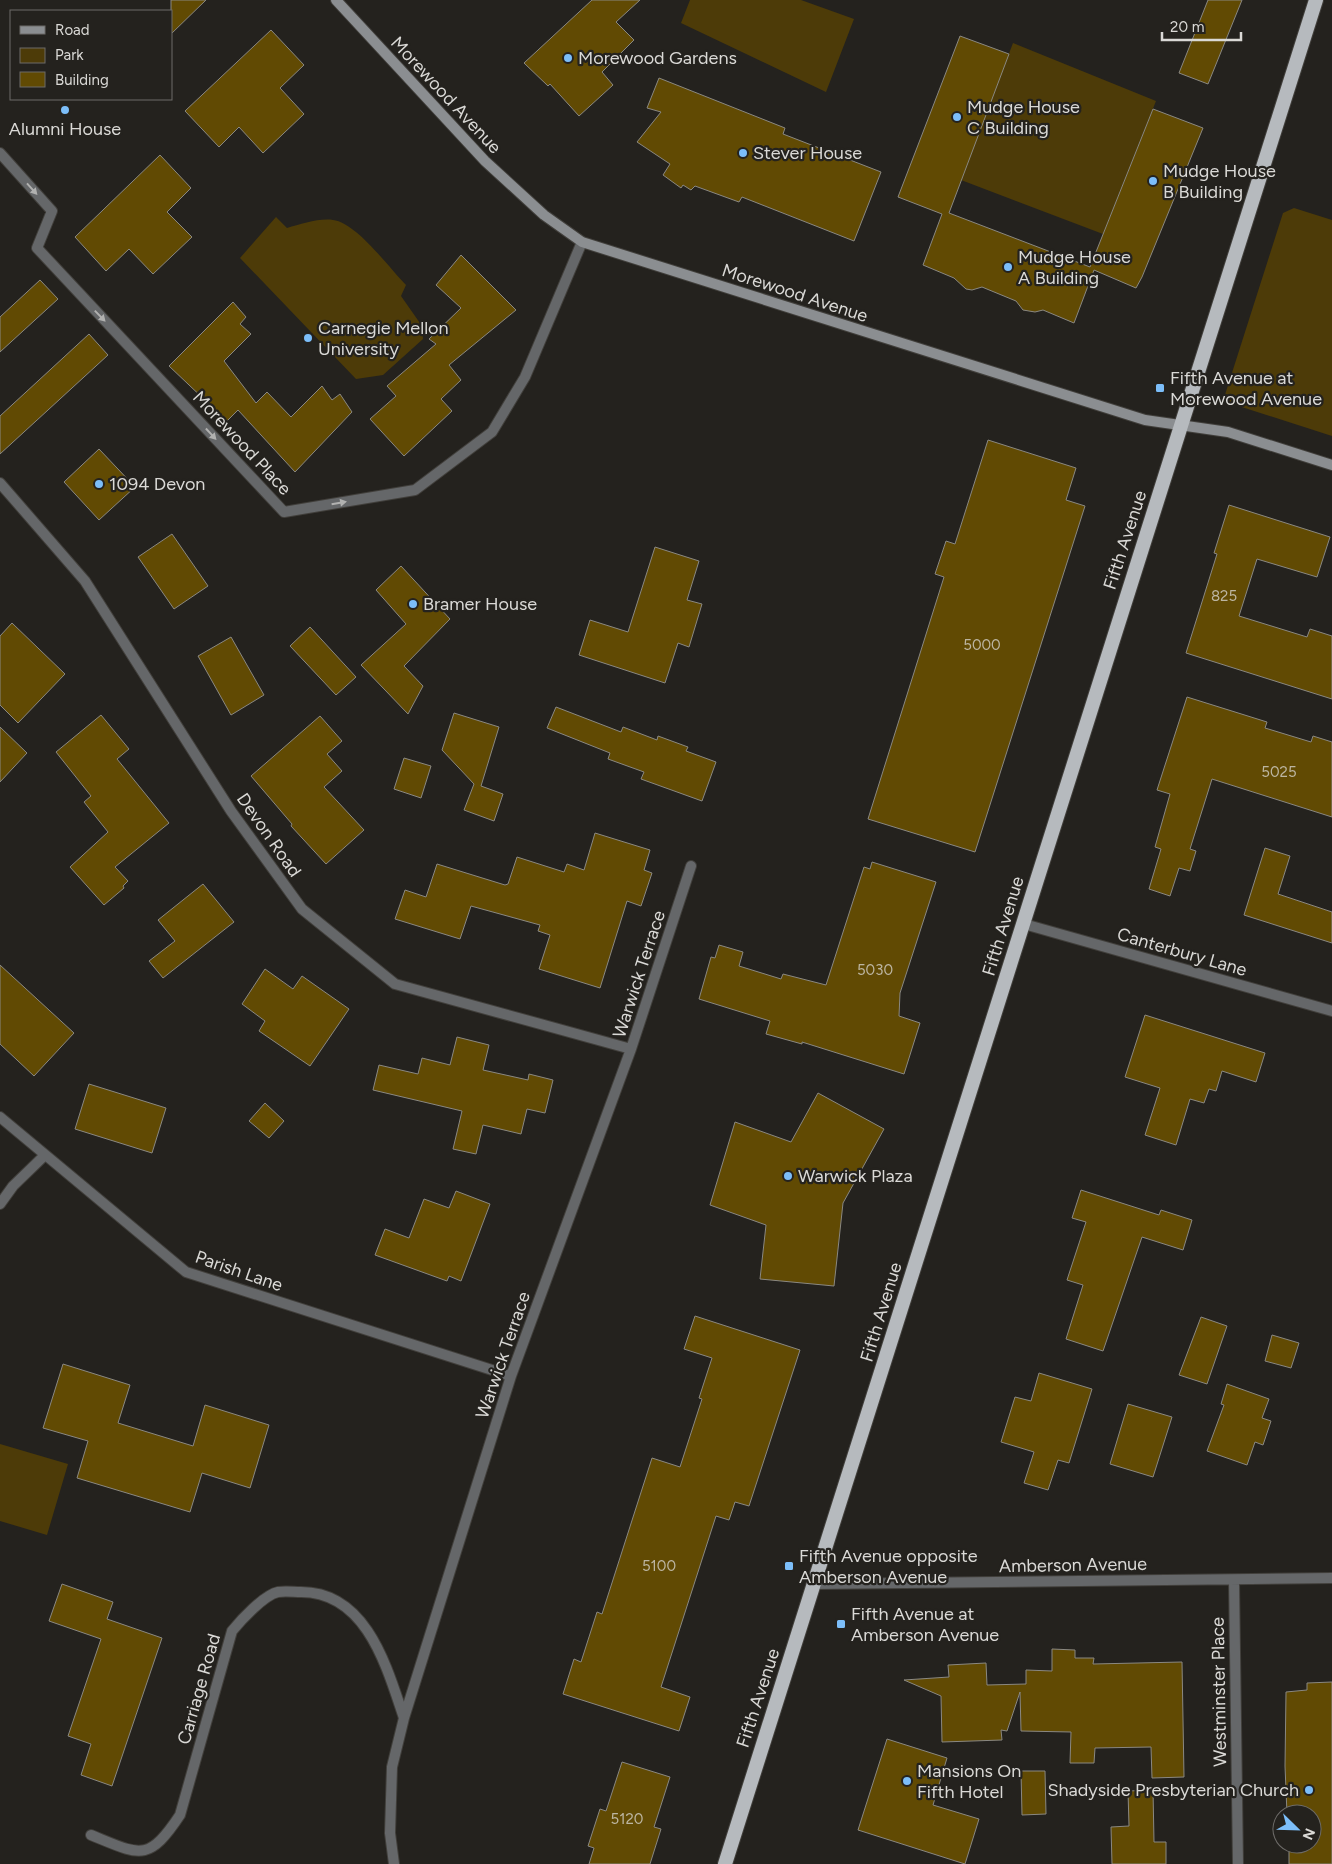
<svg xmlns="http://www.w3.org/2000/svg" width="1332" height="1864" viewBox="0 0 1332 1864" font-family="Figtree,sans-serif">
	<rect width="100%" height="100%" fill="#24221e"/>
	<!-- green -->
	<path fill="#4d3b08" d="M690,0H801L854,19L826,92L681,23Z
		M1013,43L1156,101L1103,234L961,180Z
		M1294,208L1332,220V436L1223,401L1283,213Z
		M276,217L287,228C301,224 319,218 333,220C357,223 389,268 406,285L401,296L422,326L423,339L383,375L356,379L240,258Z
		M0,1444L68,1464L47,1535L0,1521Z"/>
	<!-- building -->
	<path fill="#614a03" stroke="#8a8882" d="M171,0H206L171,34Z
		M592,0H640L616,22L634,40L602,72L613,85L579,116L550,84L548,86L524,63Z
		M1208,0H1242L1208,84L1179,73Z
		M271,30L304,65L280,88L304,114L263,153L239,127L219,147L185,111Z
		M960,36L1009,54L949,213L1090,267L1153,109L1203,128L1142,277L1136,288L1094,270L1074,323L1043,310L1035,312L1023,310L1016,301L982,287L972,290L966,289L954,278L923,265L942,214L898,197Z
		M659,78L785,128L783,134L881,172L854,241L742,197L739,202L695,186L691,190L683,185L681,188L663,175L670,164L637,142L661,112L647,108Z
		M160,155L191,188L167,212L192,237L153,274L129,249L106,271L75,237Z
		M461,255L516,310L449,365L461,380L441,399L452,411L404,456L370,419L396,396L387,386L436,344L429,339L461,308L436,285Z
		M40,280L58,299L0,352V317Z
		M233,302L246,317L240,324L251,334L224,361L256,403L267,392L291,417L322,386L332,400L340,394L352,412L295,472L238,410L227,421L169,366Z
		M89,334L108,355L0,454V416Z
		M988,440L1076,468L1066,500L1085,506L975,852L868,819L944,577L935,574L946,541L955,544Z
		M99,449L135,487L99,520L64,482Z
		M1229,505L1330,537L1317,577L1257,559L1239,616L1307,637L1310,629L1332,636V699L1186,653L1217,554L1214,553Z
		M172,534L208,586L174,609L138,557Z
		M655,547L699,561L687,600L702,604L689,647L678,643L665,683L579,655L590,620L628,632Z
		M401,566L450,619L404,666L423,686L408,714L361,665L406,624L376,590Z
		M12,623L65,674L18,723L0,705V636Z
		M310,627L356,677L336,695L290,646Z
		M231,637L264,695L231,715L198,656Z
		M1187,697L1267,722L1265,728L1311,742L1313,736L1332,742V817L1212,779L1190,849L1196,851L1190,871L1179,868L1170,896L1149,889L1161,849L1155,847L1170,794L1157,790Z
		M556,707L621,732L623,727L657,740L658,736L688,747L686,751L716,762L702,801L641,779L644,772L608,759L610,753L547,728Z
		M454,713L499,727L481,786L503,794L494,821L464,810L474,784L442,750Z
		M101,715L129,749L117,759L169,823L115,867L128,881L123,886L124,888L104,905L70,867L108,832L84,802L91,796L56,752Z
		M320,716L342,741L327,754L342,771L324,787L364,830L326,864L291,826L292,824L251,776Z
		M0,727L27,753L0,782Z
		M404,758L431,766L421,798L394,789Z
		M595,833L650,850L644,870L652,873L641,906L627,901L600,988L539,969L550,935L538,931L540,925L471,906L460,939L395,919L405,890L426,897L437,864L505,885L508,884L517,857L564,872L567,864L584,870Z
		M1265,848L1290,856L1278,894L1332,912V943L1244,915Z
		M872,862L936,882L900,993L899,1016L920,1023L904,1074L802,1042V1044L766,1034L770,1021L699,999L711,957L715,958L719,945L743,952L739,966L781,979L783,974L826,985L864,867L870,869Z
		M203,884L234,922L163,978L149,961L175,941L158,920Z
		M0,965L74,1033L34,1076L0,1044Z
		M265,969L293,989L302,976L349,1009L310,1066L259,1031L265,1021L242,1004Z
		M1145,1015L1265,1053L1256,1082L1222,1071L1216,1091L1209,1089L1204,1103L1190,1099L1176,1145L1145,1135L1160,1088L1125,1077Z
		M457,1037L489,1045L483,1070L528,1080L529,1074L553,1080L545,1113L527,1109L521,1134L483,1125L476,1154L453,1149L462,1111L373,1090L379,1065L418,1074L422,1058L450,1065Z
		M89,1084L166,1108L152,1153L75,1129Z
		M818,1093L884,1129L843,1203L834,1286L760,1279L766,1225L710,1205L735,1122L791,1142Z
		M265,1103L284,1121L269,1138L249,1121Z
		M1081,1190L1159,1215L1161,1210L1192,1220L1183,1250L1142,1237L1103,1351L1066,1339L1083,1285L1067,1280L1086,1222L1072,1218Z
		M456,1191L490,1204L461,1281L449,1276L447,1281L375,1255L385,1229L409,1238L424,1199L449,1208Z
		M695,1316L800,1350L749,1506L735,1502L729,1520L716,1516L661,1687L690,1697L679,1731L563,1694L574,1659L581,1662L597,1612L602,1614L652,1458L680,1467L702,1399L699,1398L712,1358L684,1349Z
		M1201,1317L1227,1326L1207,1384L1179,1375Z
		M1272,1335L1299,1343L1291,1368L1265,1361Z
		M63,1364L130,1385L118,1423L193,1446L205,1405L269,1425L250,1488L202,1473L190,1512L77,1478L88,1441L43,1428Z
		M1039,1373L1092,1389L1069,1463L1058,1460L1048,1490L1024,1483L1034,1452L1001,1442L1015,1397L1031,1401Z
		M1227,1384L1269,1399L1262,1418L1271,1421L1263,1445L1255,1442L1247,1465L1207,1451L1224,1405L1221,1404Z
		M1128,1404L1172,1417L1153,1477L1110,1464Z
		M62,1584L113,1602L107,1619L162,1638L112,1786L81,1775L91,1744L68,1736L101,1639L49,1621Z
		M1052,1649L1075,1650V1658H1094L1093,1664L1182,1662L1184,1777L1152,1778L1151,1747L1095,1748L1094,1763H1070L1071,1732L1021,1731L1020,1692L1007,1731L1001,1730L1002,1740L942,1742L941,1696L904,1680L949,1677L948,1665L986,1663L987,1685L1026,1684V1670L1052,1671Z
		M1332,1682V1864H1289V1844H1312V1814H1287L1285,1766L1286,1692L1307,1690V1683Z
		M887,1739L947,1758L933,1805L979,1819L965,1864L858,1830Z
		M622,1762L670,1777L654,1827L661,1829L650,1864H589L594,1848L588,1846L600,1809L606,1811Z
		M1021,1771H1045L1046,1814L1022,1815Z
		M1153,1790L1154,1842H1166V1864H1112L1111,1827L1129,1826L1128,1791Z"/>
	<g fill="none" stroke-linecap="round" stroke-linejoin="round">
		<!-- minor casing -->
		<g stroke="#413f3b" stroke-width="12">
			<path id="minor" d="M0,153L52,211L37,248L284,512L415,490L492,432L525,377L582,242
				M0,483L85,581L231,811L302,909L395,984L631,1049
				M1024,924L1332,1011
				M0,1117L186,1272L511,1376
				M0,1204L13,1186L45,1155
				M1234,1580L1238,1864
				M814,1584L1332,1578
				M91,1835C140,1855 148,1863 180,1815L232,1631C241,1620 264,1595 278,1592C285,1591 294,1592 301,1592C367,1592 387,1668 404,1718
				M394,1864L390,1833L392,1767L404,1718L511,1376L631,1049L691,866"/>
		</g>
		<!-- secondary casing -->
		<g stroke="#413f3b" stroke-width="12">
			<path id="secondary" d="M336,0L485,161L544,215L582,242L1145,420L1228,432L1332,465"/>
		</g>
		<!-- trunk casing -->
		<g stroke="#413f3b" stroke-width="16">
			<path id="trunk" d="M725,1864L1316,0"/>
		</g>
		<!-- minor -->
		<use href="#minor" stroke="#656769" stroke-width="10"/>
		<!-- secondary -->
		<use href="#secondary" stroke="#8b8e91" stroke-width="10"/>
		<!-- trunk -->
		<use href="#trunk" stroke="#b6babe" stroke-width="14"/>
	</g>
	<!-- one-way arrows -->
	<defs><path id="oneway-solid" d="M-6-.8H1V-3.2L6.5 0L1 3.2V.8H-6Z" transform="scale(1.25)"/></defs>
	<g fill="#b1b1b0">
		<use href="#oneway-solid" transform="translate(32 189) rotate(48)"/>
		<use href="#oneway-solid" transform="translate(100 316) rotate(46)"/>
		<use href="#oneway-solid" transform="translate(211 434) rotate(47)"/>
		<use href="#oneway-solid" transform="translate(339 503) rotate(-10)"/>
	</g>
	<!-- markers -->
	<g fill="#7cbef9" stroke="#24221e" stroke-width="2">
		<circle cx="568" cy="58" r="5"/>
		<circle cx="65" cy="110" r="5"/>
		<circle cx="957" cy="117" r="5"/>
		<circle cx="743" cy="153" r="5"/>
		<circle cx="1153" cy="181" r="5"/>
		<circle cx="1008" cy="267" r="5"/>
		<circle cx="308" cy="338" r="5"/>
		<rect x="1155" y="383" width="10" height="10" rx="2.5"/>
		<circle cx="99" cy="484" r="5"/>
		<circle cx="413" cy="604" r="5"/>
		<circle cx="788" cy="1176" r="5"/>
		<rect x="784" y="1561" width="10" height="10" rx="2.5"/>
		<rect x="836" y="1619" width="10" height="10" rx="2.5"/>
		<circle cx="907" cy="1781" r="5"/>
		<circle cx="1309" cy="1790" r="5"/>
	</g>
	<g text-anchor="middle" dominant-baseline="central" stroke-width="4.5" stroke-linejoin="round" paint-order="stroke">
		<!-- number labels -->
		<g font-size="15" fill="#bcb5a1">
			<text x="1224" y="596">825</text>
			<text x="982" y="645">5000</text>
			<text x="1279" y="772">5025</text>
			<text x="875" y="970">5030</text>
			<text x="659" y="1566">5100</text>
			<text x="627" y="1819">5120</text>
		</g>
		<!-- poi labels -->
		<g font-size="18" fill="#dad9d6" stroke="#24221e" text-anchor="start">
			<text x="578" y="58">Morewood Gardens</text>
			<text x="967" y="107">Mudge House<tspan x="967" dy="21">C Building</tspan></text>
			<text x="65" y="129" text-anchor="middle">Alumni House</text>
			<text x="753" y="153">Stever House</text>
			<text x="1163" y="171">Mudge House<tspan x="1163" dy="21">B Building</tspan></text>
			<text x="1018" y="257">Mudge House<tspan x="1018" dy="21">A Building</tspan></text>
			<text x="318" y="328">Carnegie Mellon<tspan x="318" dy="21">University</tspan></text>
			<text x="1170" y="378">Fifth Avenue at<tspan x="1170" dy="21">Morewood Avenue</tspan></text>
			<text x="109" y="484">1094 Devon</text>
			<text x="423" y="604">Bramer House</text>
			<text x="798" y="1176">Warwick Plaza</text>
			<text x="799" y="1556">Fifth Avenue opposite<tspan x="799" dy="21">Amberson Avenue</tspan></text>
			<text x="851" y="1614">Fifth Avenue at<tspan x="851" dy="21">Amberson Avenue</tspan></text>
			<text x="917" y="1771">Mansions On<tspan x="917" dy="21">Fifth Hotel</tspan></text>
			<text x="1299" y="1790" text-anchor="end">Shadyside Presbyterian Church</text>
		</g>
		<!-- street labels -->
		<g font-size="18" fill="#dad9d6" stroke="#24221e">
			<text transform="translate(446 95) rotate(47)">Morewood Avenue</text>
			<text transform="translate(795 293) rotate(18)">Morewood Avenue</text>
			<text transform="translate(242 443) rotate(47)">Morewood Place</text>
			<text transform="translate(1125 540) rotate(-72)">Fifth Avenue</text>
			<text transform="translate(269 835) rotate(55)">Devon Road</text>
			<text transform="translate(1003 926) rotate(-73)">Fifth Avenue</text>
			<text transform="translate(1182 952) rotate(16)">Canterbury Lane</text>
			<text transform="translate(639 974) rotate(-72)">Warwick Terrace</text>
			<text transform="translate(239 1271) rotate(19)">Parish Lane</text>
			<text transform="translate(881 1312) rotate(-73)">Fifth Avenue</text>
			<text transform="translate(503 1355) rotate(-71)">Warwick Terrace</text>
			<text transform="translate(1073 1565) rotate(-1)">Amberson Avenue</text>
			<text transform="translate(199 1689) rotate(-74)">Carriage Road</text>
			<text transform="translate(1219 1692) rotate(-91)">Westminster Place</text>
			<text transform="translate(758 1698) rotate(-72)">Fifth Avenue</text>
		</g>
	</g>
	<!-- legend -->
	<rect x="10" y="10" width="162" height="90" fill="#24221e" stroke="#6d6b68"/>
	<rect x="20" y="26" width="25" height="8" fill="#8b8e91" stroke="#6d6b68"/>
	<text x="55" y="35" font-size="15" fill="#dad9d6">Road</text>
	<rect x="20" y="48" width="25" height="15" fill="#4d3b08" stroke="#6d6b68"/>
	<text x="55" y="60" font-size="15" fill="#dad9d6">Park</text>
	<rect x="20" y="72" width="25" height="15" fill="#614a03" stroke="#6d6b68"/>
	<text x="55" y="85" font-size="15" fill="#dad9d6">Building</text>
	<!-- north arrow -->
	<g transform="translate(1297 1829) rotate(113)"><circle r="24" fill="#24221e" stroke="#6d6b68"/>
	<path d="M0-4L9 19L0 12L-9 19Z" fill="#7cbef9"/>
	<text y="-8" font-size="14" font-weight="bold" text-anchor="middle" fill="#dad9d6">N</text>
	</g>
	<!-- scale -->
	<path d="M1162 32v8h79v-8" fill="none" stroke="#dad9d6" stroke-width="2.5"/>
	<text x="1170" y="32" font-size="15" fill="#dad9d6" stroke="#24221e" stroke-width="4" paint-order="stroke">20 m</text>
</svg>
